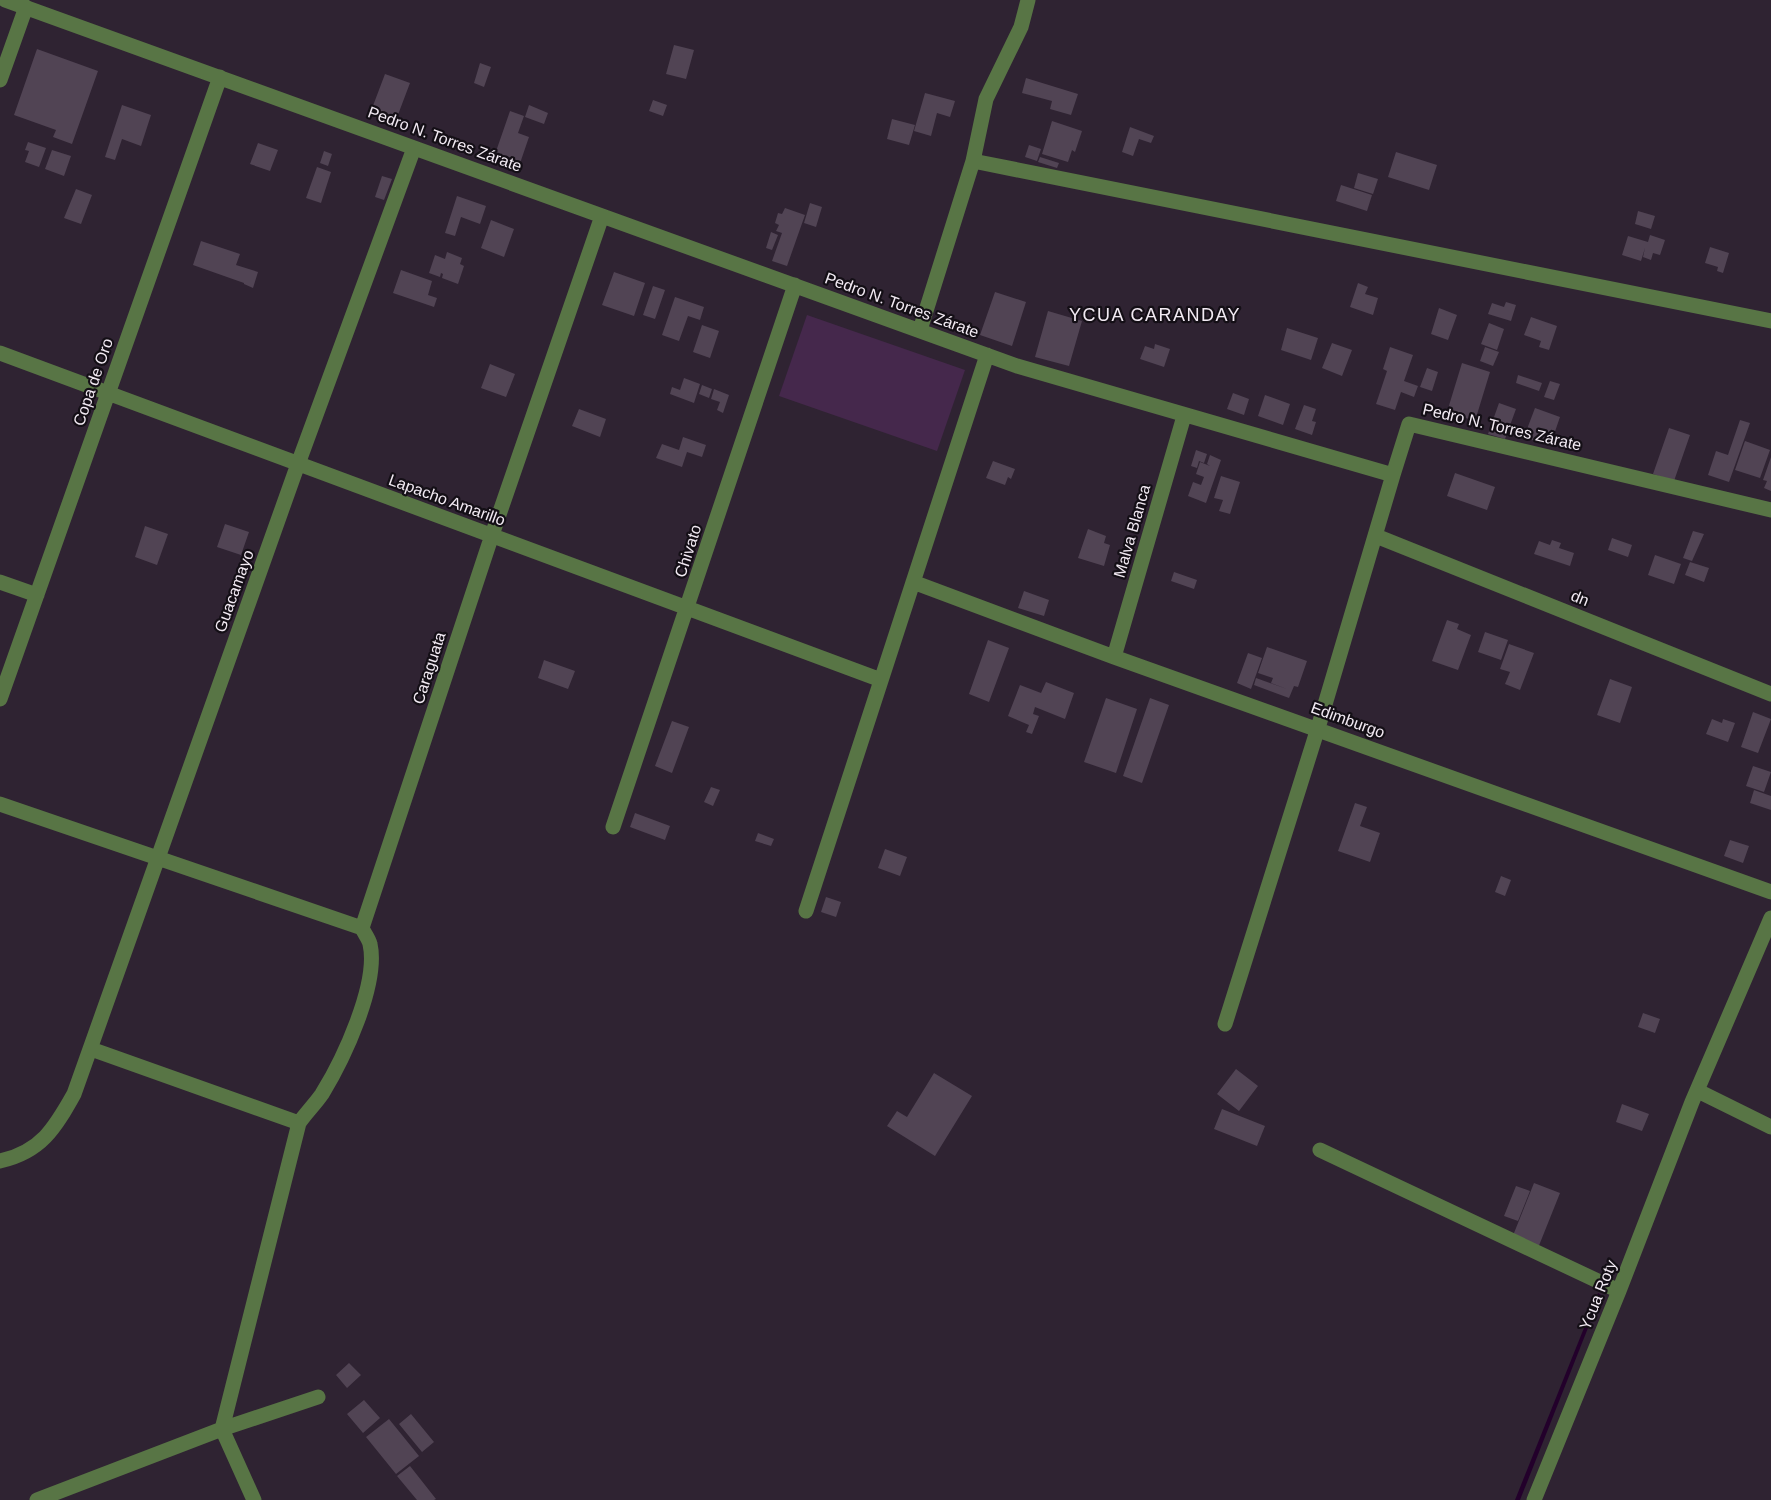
<svg xmlns="http://www.w3.org/2000/svg" width="1771" height="1500" viewBox="0 0 1771 1500" font-family="Helvetica,sans-serif">
	<rect width="100%" height="100%" fill="#2f2332"/>
	<!-- green -->
	<path fill="#45284c" d="M807,315L965,370L937,451L779,396Z"/>
	<!-- water -->
	<path fill="#23002b" d="M1598,1293L1601,1295L1520,1500H1515Z"/>
	<!-- building -->
	<path fill="#514454" d="M674,45L694,50L686,79L666,74Z
		M37,49L98,71L72,144L53,137L56,130L14,115Z
		M480,63L491,67L484,87L474,83Z
		M385,74L410,83L396,120L371,111Z
		M1026,78L1078,94L1071,115L1050,109L1052,101L1022,93Z
		M925,93L955,101L950,117L937,113L931,136L914,131Z
		M653,100L667,105L663,116L649,111Z
		M122,105L151,115L141,146L122,139L115,160L105,157Z
		M529,105L548,113L544,124L525,117Z
		M510,111L524,116L518,133L529,137L517,172L492,163Z
		M892,119L915,125L909,145L887,139Z
		M1052,121L1082,131L1075,152L1072,150L1068,162L1042,154Z
		M1130,127L1154,136L1151,143L1139,139L1133,156L1122,152Z
		M28,142L46,148L39,167L25,162L29,151L25,150Z
		M258,143L278,150L270,171L250,164Z
		M1029,145L1041,149L1037,161L1025,157Z
		M52,150L71,156L64,176L45,169Z
		M324,151L332,154L328,166L320,163Z
		M1396,152L1437,165L1429,190L1388,177Z
		M1040,157L1059,163L1057,168L1038,162Z
		M317,167L331,172L321,203L306,198Z
		M1358,173L1378,179L1373,194L1354,188Z
		M382,176L392,179L384,200L375,197Z
		M1341,185L1372,195L1367,211L1336,201Z
		M76,189L92,195L81,224L64,218Z
		M457,196L486,206L480,224L461,217L455,236L445,233Z
		M810,203L822,207L816,227L804,223Z
		M785,208L805,215L787,266L772,261L782,233L776,231L779,225L775,223L778,213L782,214Z
		M1638,211L1655,216L1651,229L1635,224Z
		M491,220L514,229L504,257L481,248Z
		M771,232L778,235L772,250L766,248Z
		M1650,235L1665,240L1660,255L1653,253L1651,260L1643,257L1645,248L1641,261L1622,255L1628,236L1648,242Z
		M201,241L240,254L236,265L258,272L253,288L244,284V283L193,265Z
		M1710,247L1729,253L1723,273L1717,271L1718,267L1705,263Z
		M447,252L462,258L460,264L464,266L458,284L442,278L443,274L441,273L440,277L429,273L435,255L445,259Z
		M401,270L432,281L428,295L437,298L434,307L393,293Z
		M614,272L645,283L634,316L602,305Z
		M1358,283L1368,287L1365,294L1378,298L1373,315L1350,307Z
		M653,286L665,290L655,319L643,315Z
		M995,292L1026,302L1012,346L980,335Z
		M675,297L704,307L700,320L688,316L679,341L662,335Z
		M1506,302L1516,305L1511,321L1488,314L1492,303L1504,307Z
		M1439,308L1457,315L1448,340L1431,334Z
		M1048,311L1082,321L1069,366L1035,357Z
		M1531,317L1557,326L1549,350L1539,347L1541,341L1524,335Z
		M1489,323L1504,329L1497,350L1481,344Z
		M702,325L719,331L710,358L693,352Z
		M1287,328L1318,338L1311,360L1281,350Z
		M1332,343L1352,350L1342,376L1322,368Z
		M1155,344L1170,349L1164,367L1140,359L1145,346L1154,349Z
		M1390,347L1413,355L1404,381L1418,386L1414,397L1401,392L1395,410L1376,404L1387,371L1383,369Z
		M1485,347L1499,352L1493,366L1480,361Z
		M1462,363L1490,372L1475,421L1447,412Z
		M490,364L515,374L506,397L481,388Z
		M1427,368L1438,372L1432,391L1420,387Z
		M1518,375L1542,383L1539,391L1516,383Z
		M684,378L700,384L694,403L670,394L672,387L680,390Z
		M1550,381L1560,384L1554,400L1544,397Z
		M702,385L712,389L709,398L699,394Z
		M714,389L729,395L723,413L717,410L720,402L711,399Z
		M1233,393L1249,399L1244,415L1227,409Z
		M1265,395L1290,404L1283,425L1258,416Z
		M1499,403L1516,409L1505,439L1488,434Z
		M1304,405L1316,409L1312,421L1316,422L1312,435L1295,429Z
		M1535,408L1560,417L1550,446L1524,437Z
		M579,409L606,419L600,437L572,426Z
		M1740,420L1750,423L1729,482L1708,475L1716,451L1728,455Z
		M1669,428L1690,435L1674,481L1653,474Z
		M683,437L706,445L702,457L687,452L682,467L656,458L662,444L679,450Z
		M1745,441L1770,450L1760,478L1735,470Z
		M1196,450L1207,454L1204,463L1199,461L1197,468L1191,466Z
		M1210,455L1221,460L1206,503L1188,496L1193,482L1201,485L1204,477L1196,474L1200,462L1210,466L1207,464Z
		M1771,457V491L1764,488L1767,481L1763,480Z
		M993,461L1015,469L1011,479L1008,477L1005,485L986,478Z
		M1455,473L1495,487L1487,510L1447,496Z
		M1221,476L1240,482L1230,514L1219,511L1223,500L1214,498Z
		M225,524L249,532L241,555L217,547Z
		M145,526L168,534L157,565L135,557Z
		M1088,529L1106,536L1104,543L1110,545L1104,566L1078,558Z
		M1693,531L1704,534L1692,561L1683,558Z
		M1612,538L1632,545L1628,557L1608,550Z
		M1552,540L1561,543L1559,548L1574,553L1570,566L1534,554L1539,541L1550,545Z
		M1655,555L1681,564L1674,584L1648,575Z
		M1690,562L1709,568L1704,582L1685,575Z
		M1174,572L1197,580L1194,589L1171,581Z
		M1024,591L1049,600L1044,616L1018,608Z
		M1447,620L1459,624L1457,629L1471,635L1458,670L1432,661Z
		M1485,632L1508,640L1501,660L1478,652Z
		M988,640L1009,648L989,702L969,694Z
		M1509,644L1534,653L1520,690L1505,684L1510,672L1500,669Z
		M1267,647L1307,661L1298,687L1294,686L1289,698L1254,685L1256,678L1287,689L1271,683L1273,678L1258,673Z
		M1248,653L1262,658L1251,689L1237,683Z
		M544,660L575,671L568,689L538,678Z
		M1610,679L1632,687L1620,723L1597,715Z
		M1046,682L1074,693L1065,719L1035,707L1033,714L1039,716L1032,734L1026,732L1029,725L1008,716L1020,685L1041,693Z
		M1106,698L1137,709L1116,773L1084,762Z
		M1150,698L1169,705L1142,783L1123,776Z
		M1753,712L1771,719L1758,753L1741,747Z
		M1712,719L1722,723L1723,719L1735,723L1728,742L1706,734Z
		M672,721L689,727L672,773L655,766Z
		M1753,766L1771,772L1764,792L1746,786Z
		M711,787L720,790L713,806L704,802Z
		M1754,790L1771,796V810L1750,803Z
		M1355,803L1367,807L1360,826L1380,833L1370,862L1338,851Z
		M635,813L670,826L665,840L630,827Z
		M758,833L774,839L771,846L755,841Z
		M1730,840L1749,846L1743,863L1724,856Z
		M885,849L907,857L900,876L878,868Z
		M1501,876L1511,880L1505,896L1495,892Z
		M826,897L841,902L836,917L821,912Z
		M1643,1013L1660,1019L1655,1033L1638,1027Z
		M1236,1069L1258,1086L1239,1111L1217,1094Z
		M934,1073L972,1096L935,1156L887,1126L897,1111L907,1117Z
		M1622,1104L1649,1114L1642,1131L1616,1122Z
		M1222,1109L1265,1126L1257,1146L1214,1129Z
		M1534,1183L1560,1193L1538,1248L1512,1238Z
		M1516,1186L1530,1191L1518,1221L1504,1216Z
		M349,1363L361,1375L347,1388L336,1375Z
		M364,1400L380,1418L363,1433L347,1414Z
		M411,1414L434,1442L422,1452L399,1424Z
		M389,1419L419,1456L396,1474L366,1437Z
		M410,1466L436,1499L434,1500H417L397,1476Z"/>
	<g fill="none" stroke-linecap="round" stroke-linejoin="round">
		<!-- street -->
		<path stroke="#587545" stroke-width="15" d="M5,0L1017,366L1393,475L1409,424L1771,510
			M0,80L26,7
			M973,161L1771,321
			M920,330L973,161L986,99L1021,27L1028,0
			M0,353L881,680
			M1376,536L1771,694
			M0,582L37,595
			M913,582L1114,657L1771,892
			M1114,657L1184,416
			M0,699L220,77
			M0,804L362,928
			M613,827L795,285
			M806,911L987,355
			M1225,1024L1318,728L1393,475
			M91,1049L299,1123
			M1698,1091L1771,1127
			M1320,1150L1619,1291
			M0,1161C41,1152 55,1128 74,1094L298,464L414,148
			M37,1500L222,1429L318,1397
			M254,1500L222,1429L299,1123C306,1113 315,1104 322,1094C343,1060 379,984 370,944C369,939 364,933 362,928L492,535L602,216
			M1534,1500L1619,1291L1692,1102L1771,918"/>
	</g>
	<g text-anchor="middle" dominant-baseline="central" stroke-width="4.5" stroke-linejoin="round" paint-order="stroke">
		<!-- street labels -->
		<g font-size="16" fill="#f2eaf3" stroke="#140f16">
			<text transform="translate(445 139) rotate(20)">Pedro N. Torres Zárate</text>
			<text transform="translate(902 305) rotate(20)">Pedro N. Torres Zárate</text>
			<text transform="translate(93 382) rotate(-71)">Copa de Oro</text>
			<text transform="translate(1502 427) rotate(13)">Pedro N. Torres Zárate</text>
			<text transform="translate(447 500) rotate(20)">Lapacho Amarillo</text>
			<text transform="translate(1132 531) rotate(-74)">Malva Blanca</text>
			<text transform="translate(688 551) rotate(-72)">Chivato</text>
			<text transform="translate(234 591) rotate(-70)">Guacamayo</text>
			<text transform="translate(1580 598) rotate(22)">dn</text>
			<text transform="translate(429 668) rotate(-72)">Caraguata</text>
			<text transform="translate(1348 720) rotate(20)">Edimburgo</text>
			<text transform="translate(1598 1295) rotate(-68)">Ycua Roty</text>
		</g>
		<!-- neighbourhood labels -->
		<g font-size="18" letter-spacing="1.5" fill="#f2eaf3" stroke="#140f16">
			<text x="1155" y="315">YCUA CARANDAY</text>
		</g>
	</g>
</svg>
